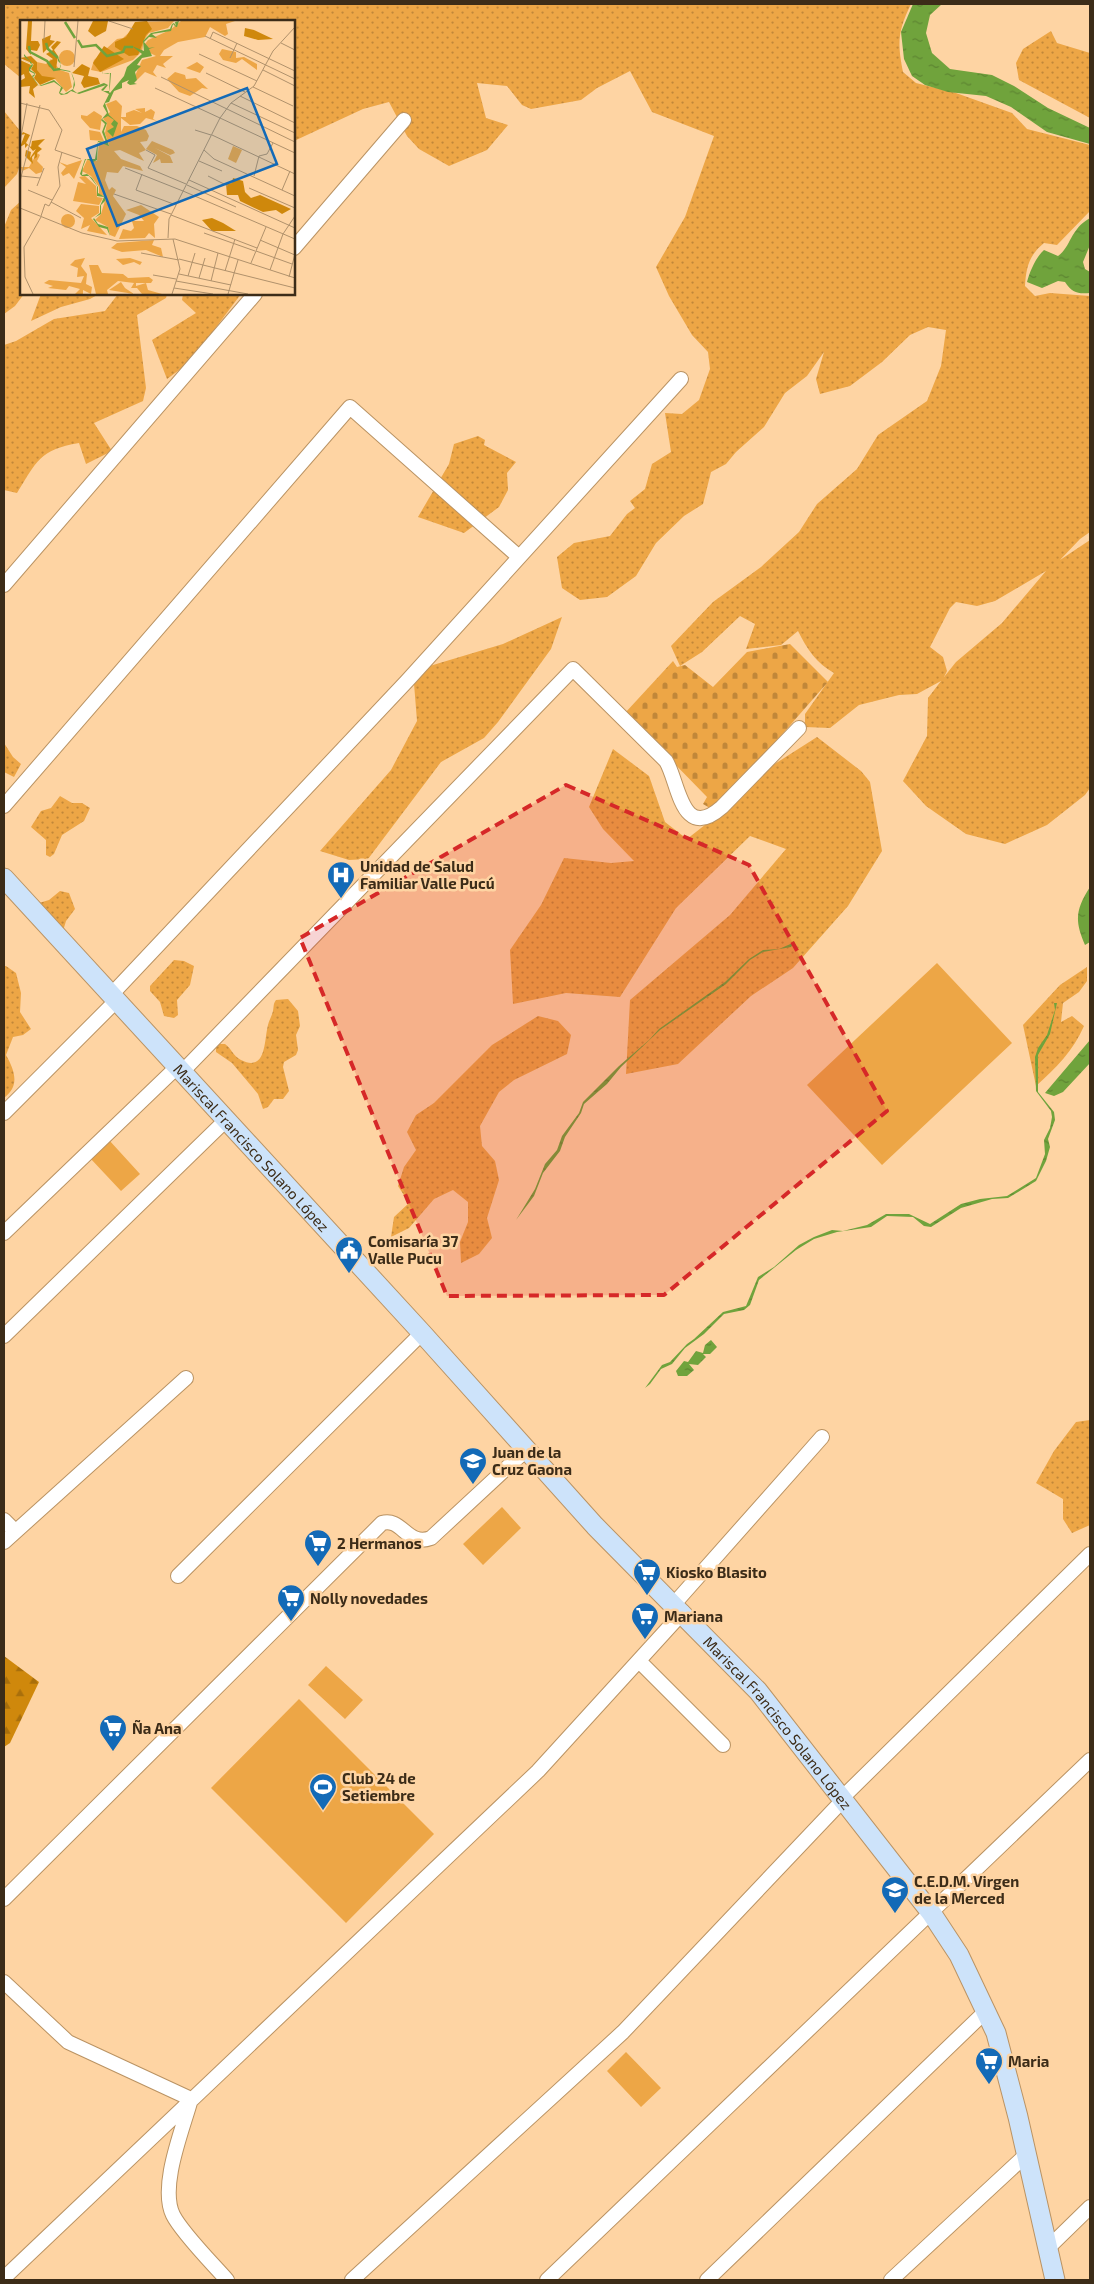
<svg xmlns="http://www.w3.org/2000/svg" width="1094" height="2284" viewBox="0 0 1094 2284" font-family="'Exo 2',sans-serif">
	<defs>
		<pattern id="grass-dots" width="8" height="8" patternUnits="userSpaceOnUse" patternTransform="scale(1.25)"><rect width="8" height="8" fill="#eda646"/><path d="M2 2h.1M6 6h.1" fill="none" stroke="#c18739" stroke-width="1.8" stroke-linecap="round"/></pattern>
		<pattern id="forest-firs" width="22" height="20" patternUnits="userSpaceOnUse" patternTransform="scale(1.25)"><rect width="22" height="20" fill="#cf880c"/><path d="M5 1l3.5 6h-7zM16 11l3.5 6h-7z" fill="#a96f0b"/></pattern>
		<pattern id="cemetery-stones" width="16" height="16" patternUnits="userSpaceOnUse" patternTransform="scale(1.25)"><rect width="16" height="16" fill="#eda646"/><path d="M2 7V4a2 2 0 0 1 4 0v3zM10 15v-3a2 2 0 0 1 4 0v3z" fill="#c18739"/></pattern>
		<pattern id="water-ripples" width="26" height="14" patternUnits="userSpaceOnUse" patternTransform="scale(1.25)"><rect width="26" height="14" fill="#70a33c"/><path d="M2 4q2-2 4 0t4 0M15 11q2-2 4 0t4 0" fill="none" stroke="#5d8531"/></pattern>
	</defs>
	<rect width="100%" height="100%" fill="#fed4a3"/>
	<!-- grass -->
	<path fill="url(#grass-dots)" fill-rule="evenodd" d="M4,4H911C898,31 897,42 903,72L916,83L956,93L1012,113L1027,129L1090,145V211L1057,245L1044,243C1029,255 1026,268 1025,286L1035,296L1050,293L1090,296V532L1080,539L1060,560L1090,540V788L1085,795L1047,825L1005,844L966,834L926,806L903,781L927,736L928,698L941,681L917,694L899,695L859,705L830,728L805,727V714L834,673C816,663 807,649 798,631L781,645L746,649L755,624L740,616L702,652L680,666L671,646L713,602L761,567L799,532L817,504L857,469L878,435L927,401L941,366L946,330L928,327L910,335L882,362L850,386L820,394L816,379L824,352L807,376L785,393L764,427L736,452L726,464L711,472L703,504L684,516L656,543L636,576L607,597L580,600L562,588L557,557L574,543L610,536L627,514L635,508L630,501L645,489L652,464L671,452L665,413L682,414L699,400L710,369L708,352L692,335L669,296L656,267L685,217L714,136L652,112L630,71L597,88L581,100L531,109L522,105L507,86L477,83L486,118L508,125L487,150L449,166L419,149L407,136L389,102L363,109L294,141V21H21V78L4,64ZM1046,571L1002,623L956,662L944,677L947,671L943,657L930,647L950,608L956,602L977,606L995,601Z
		M1051,31L1057,43L1090,53V118L1019,80L1016,63L1023,49Z
		M4,111L21,132V162L17,174L4,188Z
		M21,201V294H24L15,306L4,314V227L11,210Z
		M41,294H99L90,299L61,307L31,321Z
		M118,294H167L166,298L137,315L146,388L143,401L94,423L112,451L86,464L79,443C39,450 37,461 17,493L4,490V345L16,341L54,319L105,311Z
		M183,294H241L190,362L167,379L152,340L196,313L182,300Z
		M478,436L485,440L484,445L516,462L507,473L508,490L499,507L464,533L418,517L449,464L454,444Z
		M562,617L551,649L498,722L484,738L441,762L368,859L349,860L320,851L391,770L417,721L413,671L503,644Z
		M817,737L861,771L870,782L882,851L848,906L793,968L751,996L678,1064L626,1074L630,1000L730,915L786,849L750,836L676,908L620,997L566,993L513,1004L510,950L541,905L564,858L611,863L634,861L603,829L589,807L613,749L649,776L665,822L687,839L733,803L770,767Z
		M4,743L13,757L21,764L14,777L4,772Z
		M60,796L72,803H82L90,808L84,821L62,835L54,854L50,857L46,855V840L31,827L41,811L51,808Z
		M60,891L69,893L75,909L66,921L63,931L39,903L49,900Z
		M174,960L184,961L194,966L190,985L177,1000L178,1015L174,1018L164,1016L160,1002L150,991V986Z
		M4,966H6L16,973L21,993L20,1012L31,1029L23,1035L13,1037L6,1055C15,1071 20,1086 4,1098Z
		M1087,967V981L1079,992L1063,1003L1061,1022L1072,1016L1084,1026C1073,1051 1056,1068 1036,1086L1023,1025L1060,985Z
		M288,999L298,1011L300,1026L296,1035L298,1050L296,1055L284,1062L283,1067L289,1091L283,1099H274L268,1107L263,1109L258,1094L232,1063L216,1052V1047L220,1044H225C232,1049 233,1056 241,1060C267,1073 264,1039 268,1025C269,1020 272,1016 273,1011C274,1006 273,1004 276,1000Z
		M538,1016L558,1021L571,1035L567,1054L514,1080L499,1092L480,1126L482,1146L495,1161L499,1180L487,1218L492,1238L479,1254L461,1263L460,1242L468,1222V1202L453,1190L434,1199L409,1228L391,1237L394,1217L409,1203L398,1186L404,1167L416,1150L407,1132L416,1115L434,1103L492,1045Z
		M1090,1420V1525L1072,1533L1063,1519V1499L1036,1483L1054,1451L1076,1422Z"/>
	<!-- forest -->
	<path fill="url(#forest-firs)" d="M4,1656L39,1682L10,1743L4,1747Z"/>
	<!-- cemetery -->
	<path fill="url(#cemetery-stones)" d="M790,644L828,682L715,811L703,804L707,797L625,713L673,661L677,667L685,665L713,687L747,652Z"/>
	<!-- pitch -->
	<path fill="#eda646" d="M937,963L1012,1043L882,1165L807,1085Z
		M109,1140L140,1174L121,1191L90,1158Z
		M502,1507L521,1528L483,1565L463,1544Z
		M326,1666L363,1700L345,1719L308,1685Z
		M299,1699L434,1834L346,1923L211,1788Z
		M626,2052L661,2088L641,2107L607,2071Z"/>
	<!-- water -->
	<path fill="url(#water-ripples)" d="M913,4H942L930,15L926,33L932,53L950,69L992,75L1014,86L1048,108L1090,128V144L1047,132L1011,107L986,96L948,92L925,85L912,76L904,59L901,32Z
		M1090,218V245L1083,262L1085,269L1090,272V293C1078,294 1072,293 1065,282L1058,281L1042,288L1027,282C1030,271 1036,257 1044,250L1058,256C1071,247 1070,229 1090,218Z
		M1090,887V942L1085,945C1074,920 1076,909 1090,887Z
		M795,942L791,947L763,952L750,960L726,984L660,1030L621,1067L607,1084L584,1104L581,1113L565,1137L560,1151L543,1173L534,1196L516,1220L535,1189L545,1164L557,1150L562,1136L579,1113L583,1102L619,1066L649,1040L659,1029L725,982L749,959L763,950L779,949Z
		M1054,1003H1057L1050,1034L1038,1055V1092L1054,1112L1055,1120L1048,1139L1050,1147L1046,1161L1036,1181L1008,1198L992,1199L961,1208L931,1227L924,1226L913,1217L887,1216L871,1227L837,1232L814,1239L796,1250L759,1280L750,1305L744,1310L724,1314L704,1334L685,1348L672,1364L661,1369L650,1384L645,1388L662,1365L670,1362L687,1344L694,1339L723,1312L746,1306L758,1277L774,1267L799,1245L814,1237L832,1230L843,1231L867,1225L886,1214H909L930,1224L961,1204L980,1199L1007,1196L1036,1178L1045,1154L1044,1140L1050,1128L1052,1117L1051,1111L1036,1091L1035,1057L1038,1048L1047,1035L1055,1010Z
		M1090,1040V1063L1063,1092L1054,1096L1045,1093Z
		M711,1340L717,1347L710,1354H703L706,1357L698,1365L689,1364L694,1370L687,1376H678L676,1371L684,1361L688,1362L696,1351L703,1353L705,1345Z"/>
	<g fill="none" stroke-linecap="round" stroke-linejoin="round">
		<!-- minor casing -->
		<g stroke="#ba9363" stroke-width="16">
			<path id="minor" d="M294,248L404,120
				M4,585L255,294
				M4,806L350,407L519,557
				M112,994L407,681L681,379
				M182,1072L573,669L666,761C679,782 681,843 722,807L799,728
				M4,1113L117,1000
				M4,1233L177,1067
				M4,1336L226,1120
				M4,1520L15,1531
				M4,1542L186,1378
				M178,1576L422,1333
				M674,1604L822,1437
				M639,1661L723,1745
				M843,1797L1090,1554
				M4,1899L382,1523C402,1517 407,1547 431,1538L526,1450
				M4,1982L68,2042L191,2099C183,2129 159,2186 173,2215C182,2233 213,2264 227,2280
				M1048,2248L1090,2207
				M4,2278L538,1771L683,1612
				M352,2280L623,2032L844,1799
				M547,2280L1090,1760
				M707,2280L987,2010
				M891,2280L1026,2155"/>
		</g>
		<!-- secondary casing -->
		<g stroke="#ba9363" stroke-width="21">
			<g id="secondary">
				<path id="s1" d="M4,878L422,1333L595,1526L758,1691L932,1914L959,1955L996,2033L1018,2117L1055,2280"/>
			</g>
		</g>
		<!-- minor -->
		<use href="#minor" stroke="#fff" stroke-width="14"/>
		<!-- secondary -->
		<use href="#secondary" stroke="#cde3fa" stroke-width="19"/>
	</g>
	<!-- marked area -->
	<path fill="#d62828" fill-opacity="0.2" stroke="#d62828" stroke-width="4" stroke-dasharray="10 6" stroke-linejoin="round" d="M566,785L749,865L887,1111L664,1295L447,1296L300,938Z"/>
	<!-- icons -->
	<defs>
		<g id="hospital-pin" transform="scale(1.4375)"><path d="M0 17L-7.5 6A9.5 9.5 0 1 1 7.5 6Z" fill="#136ab7" stroke="#fed4a3"/><path d="M-5-5h3v3.5h4V-5h3V5h-3V1.5h-4V5h-3Z" fill="#fff"/></g>
		<g id="civic-pin" transform="scale(1.4375)"><path d="M0 17L-7.5 6A9.5 9.5 0 1 1 7.5 6Z" fill="#136ab7" stroke="#fed4a3"/><path d="M-.6-6.5H3V-4.5H.6V-3L4-1V1h2V6H-6V1h2V-1L-.6-3ZM-1.2 2.5V6h2.4V2.5Z" fill="#fff"/></g>
		<g id="school-pin" transform="scale(1.4375)"><path d="M0 17L-7.5 6A9.5 9.5 0 1 1 7.5 6Z" fill="#136ab7" stroke="#fed4a3"/><path d="M0-5L7-2L0 1L-7-2ZM-4 1L0 2.5L4 1V4Q0 6-4 4Z" fill="#fff"/></g>
		<g id="supermarket-pin" transform="scale(1.4375)"><path d="M0 17L-7.5 6A9.5 9.5 0 1 1 7.5 6Z" fill="#136ab7" stroke="#fed4a3"/><path d="M-6-5.5h2.5l.6 2H6L4.5 2H-2.5L-4.4-4H-6ZM-1.5 3.2a1.3 1.3 0 1 0 .1 0ZM3 3.2a1.3 1.3 0 1 0 .1 0Z" fill="#fff"/></g>
		<g id="stadium-pin" transform="scale(1.4375)"><path d="M0 17L-7.5 6A9.5 9.5 0 1 1 7.5 6Z" fill="#136ab7" stroke="#fed4a3"/><path d="M0-5a6.5 5 0 1 0 0 10a6.5 5 0 1 0 0-10ZM-3.5-1.8h7v3.6h-7Z" fill="#fff"/></g>
	</defs>
	<g fill-rule="evenodd">
		<use href="#hospital-pin" x="341" y="875"/>
		<use href="#civic-pin" x="349" y="1250"/>
		<use href="#school-pin" x="473" y="1461"/>
		<use href="#supermarket-pin" x="318" y="1543"/>
		<use href="#supermarket-pin" x="647" y="1572"/>
		<use href="#supermarket-pin" x="291" y="1598"/>
		<use href="#supermarket-pin" x="645" y="1616"/>
		<use href="#supermarket-pin" x="113" y="1728"/>
		<use href="#stadium-pin" x="323" y="1787"/>
		<use href="#school-pin" x="895" y="1890"/>
		<use href="#supermarket-pin" x="989" y="2061"/>
	</g>
	<g text-anchor="middle" dominant-baseline="central" stroke-width="5" stroke-linejoin="round" paint-order="stroke">
		<!-- poi labels -->
		<g font-size="15" font-weight="bold" fill="#3c2c18" stroke="#fed4a3" text-anchor="start">
			<text x="360" y="866">Unidad de Salud<tspan x="360" dy="17">Familiar Valle Pucú</tspan></text>
			<text x="368" y="1241">Comisaría 37<tspan x="368" dy="17">Valle Pucu</tspan></text>
			<text x="492" y="1452">Juan de la<tspan x="492" dy="17">Cruz Gaona</tspan></text>
			<text x="337" y="1543">2 Hermanos</text>
			<text x="666" y="1572">Kiosko Blasito</text>
			<text x="310" y="1598">Nolly novedades</text>
			<text x="664" y="1616">Mariana</text>
			<text x="132" y="1728">Ña Ana</text>
			<text x="342" y="1778">Club 24 de<tspan x="342" dy="17">Setiembre</tspan></text>
			<text x="914" y="1881">C.E.D.M. Virgen<tspan x="914" dy="17">de la Merced</tspan></text>
			<text x="1008" y="2061">Maria</text>
		</g>
		<!-- street labels -->
		<g font-size="15" fill="#3c2c18" stroke="#fed4a3">
			<text stroke="none"><textPath href="#s1" startOffset="366">Mariscal Francisco Solano López</textPath></text>
			<text stroke="none"><textPath href="#s1" startOffset="1146">Mariscal Francisco Solano López</textPath></text>
		</g>
	</g>
	<!-- overview -->
	<g transform="translate(20 20)">
		<rect width="275" height="275" fill="#fed4a3"/>
		<path d="M154,1L148,8L129,13L124,20L122,31L113,40L81,52L71,50L74,40L97,19L103,18L116,6L124,2ZM161,1H215L206,4L208,14L205,16L190,7L185,17L158,22L144,30L140,36H153L143,44L146,48L137,45L133,52L137,57L125,52L117,60L115,56L122,40L136,36L130,33L125,24L128,20L150,10ZM202,29L216,32V38L224,37L237,44V50L222,39L216,43L203,40L199,34ZM31,39L40,50L49,53L52,67L46,72L35,59L20,62L12,41L26,44ZM177,42L184,47L180,53L166,48ZM155,52L165,55L166,59L176,58L188,69L182,68L170,76L159,72L147,59ZM96,80L102,86L101,97H106V93L114,90L122,93L115,89L125,88V92L131,89L135,92L133,99L137,101L126,98L120,104L110,105L101,98V112L104,106H117L126,110L129,116L127,121L120,122L126,130L119,133L124,141L100,130L94,131L101,139L120,146L123,151L103,146L98,153L87,152L85,160L89,170L92,167L96,170L93,176L106,194L95,217L90,215L88,207L75,200L81,194L86,177L79,174V167L71,156L62,151L67,140L77,141L79,123L89,125L85,113L87,103L83,99L90,92L86,84ZM74,91L82,96L80,110L70,108L61,98V95L67,96ZM69,110L80,112L84,121L70,120ZM132,121L153,130L155,133L150,135L135,128L150,136L153,143H141L140,139L133,143L137,135L126,129ZM17,133L20,135L17,141L23,147L22,152L16,154L9,148L2,151L1,147H9ZM62,140L54,159L49,153L43,156L41,153L46,147L39,142L47,145ZM65,156L76,166L77,177L83,178L79,185L53,181L58,162L66,164L59,157ZM61,184L79,186V193L71,198L87,215L67,211L70,205L61,209L64,198L56,191ZM121,185L139,197L134,204L135,218L129,213L125,218L99,219L103,209L111,211L114,208L112,201H124L119,195L106,190ZM41 201a7 7 0 1 1 14 0a7 7 0 1 1-14 0ZM134,220L132,225L141,228L143,237L126,230L102,232L91,228L97,223ZM65,238L61,246L67,254L66,264L72,267L71,274L63,270V274H55L60,269L49,266L46,270L28,268L33,266L24,263L29,260L61,263L64,256L57,257L58,248L50,245L55,240ZM110,238L122,242L120,245L114,242L103,245L96,239ZM69,245H78L82,253L103,254L108,258L129,257L133,260L131,263H116V266L126,263L128,270L142,274H122L117,268H111L114,263L98,261L87,270L88,274H76ZM101,262L105,268L114,274L89,270Z" fill="#eda646"/>
		<path d="M8,1H12L11,21H18L20,25L17,31L11,30V35L6,29ZM73,1H88L86,11L75,17L68,11ZM127,1L132,9L126,15L118,35L109,36L95,27V22L106,17L115,2ZM225,8L234,10L253,19L238,20L224,16ZM31,15L30,20L35,21L23,33L22,19ZM37,21L41,22L34,30L38,36L36,49L29,47L27,43L33,39L26,34L33,30L31,27ZM84,26L104,39L80,52L73,43ZM11,36L17,42V50L22,56L36,58L20,65L14,58L16,54L11,49L14,44L0,38ZM0,40L11,45L9,52L18,65L13,69L15,78L9,73L10,66L0,67V61L5,58L4,54L0,56ZM62,44L70,48L68,56L78,58L80,64L64,68L61,63L64,56L52,53ZM3,112L10,115L6,123L11,127L12,121L25,119L18,126L22,129L17,133V137L14,139L15,134L12,137L13,144L5,136L6,130L11,132L10,138L16,129L13,131L8,125L5,128V124L0,127L5,114L1,115ZM213,158L223,161L225,172L231,178L240,175L271,189L262,194L256,190L243,192L220,181L218,175H207L206,164L212,163ZM192,198L203,203L216,211H192L182,200Z" fill="#cf880c"/>
		<path d="M39 38a8 8 0 1 1 16 0a8 8 0 1 1-16 0ZM213,126L222,130L216,143L208,139Z" fill="#eda646"/>
		<path d="M159,1L157,7H156L153,4L151,11L132,14L137,18L129,17L124,22L129,28L135,27L129,29L132,36L122,38L117,45L121,46L115,52L117,60L114,63L117,64L110,65L107,63L109,60L102,63V68L94,71L89,82L85,83L89,95L98,103L93,117L87,111L94,107L91,104L94,100L88,96L82,99L87,103L84,111L89,126L78,122L77,140L73,142L66,139L63,147L62,155L67,154L72,158L78,167V173L85,177V181L81,185V194L74,198L78,204L88,207L90,216L87,209L79,207L73,199L80,193V186L84,177L77,176V166L69,156H62L60,154L65,139H75L78,121L86,122L82,112L85,104L81,100L87,93L83,86L89,74L81,70L86,65L59,74L51,71L47,74L41,75L39,73L41,67L34,62L21,66H19L18,65L13,58L12,56L15,54L9,51V48L12,44L0,39L10,43V41L6,38L4,36V34L10,41L13,45L10,50L15,53V55L13,57L19,66L34,60L43,68L40,73L44,74L53,69L54,61L51,52L40,50V46L41,44L38,41V37L41,44L40,49L50,51L52,54L54,59L55,65L53,70L57,73L84,63L88,65L83,71H89L90,53L88,54H83V53L82,51L83,54L90,53H91L90,66L89,72L90,73L104,56L107,47L122,34L112,26L124,31L123,21L131,13L150,9L152,4L154,3L156,6L155,2Z" fill="#70a33c"/>
		<path fill="none" stroke="#70a33c" stroke-width="2.5" d="M45,2L55,18M58,20L62,27L76,25L87,36L103,32L105,27H113M26,23L28,29L38,38M9,26L10,32L27,41L34,50L40,49"/>
		<path fill="none" stroke="#b0916b" stroke-width="1" d="M89,1L113,9M185,16L275,59M190,19L193,12L275,51M24,20L25,1M261,23L275,30M179,34L237,61M210,38L217,23M54,47L58,1M243,50L275,66M186,53L225,72M141,57L275,122M233,67L273,86M135,68L200,98M220,76L275,103M0,83L29,90L42,110L35,130L61,139M211,83L275,113M200,98L275,133M175,110L191,115M192,115L275,154M0,122L7,83M126,130L135,135L128,148L166,164M184,130L194,139L275,176M179,141L202,151M105,148L163,171M122,154L116,170L156,185M1,156L20,158M188,156L208,166M234,156L239,136L247,134L253,123M169,160L275,208M0,161L20,85M167,165L216,187M17,166L24,148M229,168L275,188M8,170L32,180M262,170L270,151M163,171L275,219M94,174L151,194M31,182L61,198M0,188L62,213L97,221L155,219L275,258M151,195L237,228M21,196L25,184L29,186L40,166L38,147L42,132M184,213L235,231M148,218L149,199L200,98L211,83L234,66L253,31L275,7M240,220L275,235M236,231L272,244M121,233L159,240M159,239L275,268M231,243L246,207M250,250L263,214L275,196M205,251L215,219M159,254L211,265M133,255L156,259M168,256L175,233M269,257L275,234M179,258L185,238M156,261L228,274M191,261L198,233M154,268L193,274M13,274L5,257L4,227L21,197M152,274L160,249L153,219M208,274L218,240"/>
		<path fill="#136ab7" fill-opacity="0.15" stroke="#136ab7" stroke-width="2.5" d="M227,68L257,144L97,206L67,129Z"/>
		<rect width="275" height="275" fill="none" stroke="#3c2c18" stroke-width="2.5"/>
	</g>
	<!-- border -->
	<rect width="1094" height="2284" fill="none" stroke="#3c2c18" stroke-width="10"/>
</svg>
